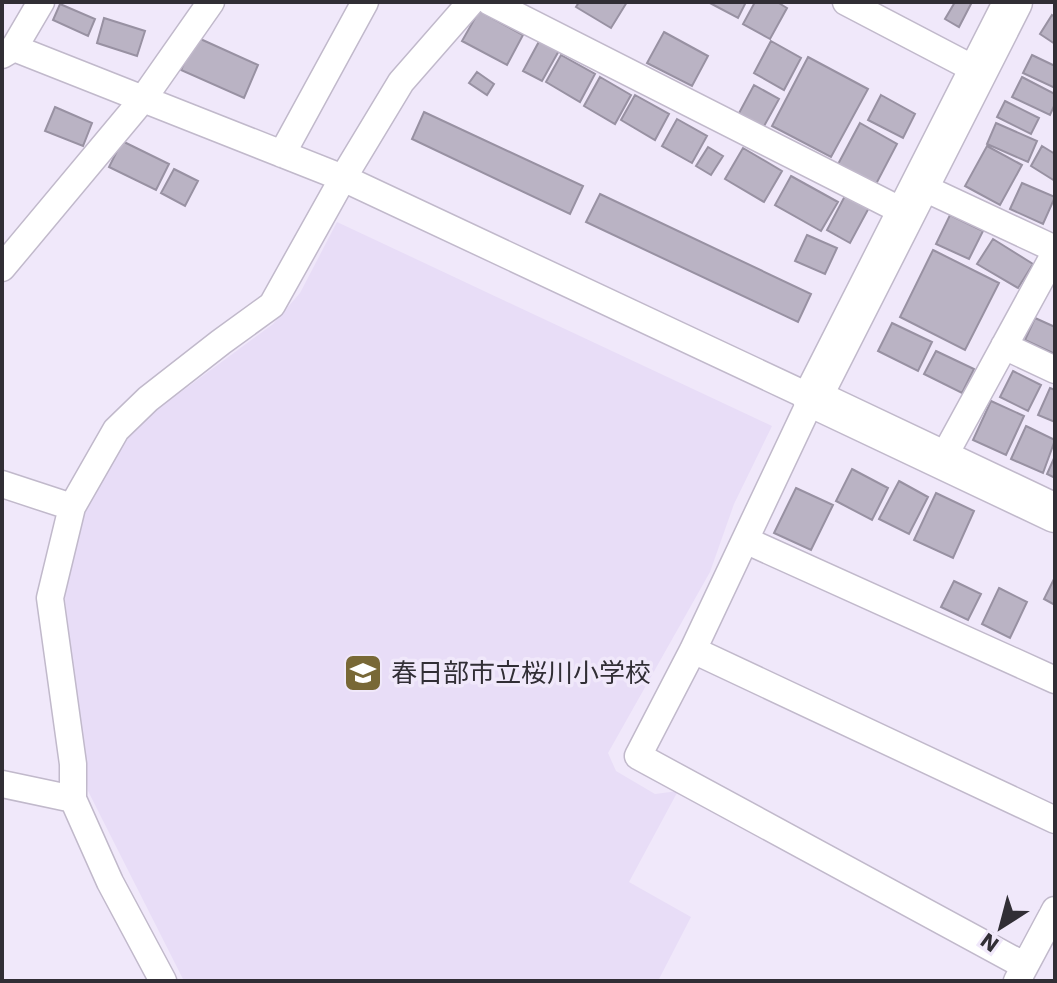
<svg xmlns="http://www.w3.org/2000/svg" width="1057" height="983" viewBox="0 0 1057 983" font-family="'Work Sans','Noto Sans JP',sans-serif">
	<rect width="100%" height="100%" fill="#f0e8fa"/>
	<!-- built -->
	<path fill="#e8ddf7" d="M337,222L772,426L734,504L710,572L608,753L616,771L655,794L678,791L629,882L691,917L658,981H184L88,791L64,592L85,504L110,460L143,420L273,324L300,293Z"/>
	<!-- building -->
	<path fill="#bab3c4" stroke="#9891a2" stroke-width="2" d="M579,2H627L611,28L576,7Z
		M708,2H746L738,18Z
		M755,2H777L787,8L770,39L743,24Z
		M955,2H972L959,27L945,19Z
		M60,4L95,19L88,36L53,20Z
		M479,11L523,35L507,65L462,41Z
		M1052,15L1055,17V44L1040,34Z
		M104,18L145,31L137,56L97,43Z
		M664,32L708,56L692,86L647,63Z
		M542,36L561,47L542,81L523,71Z
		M196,37L258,65L244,98L181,70Z
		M771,41L801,58L784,90L754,73Z
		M561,55L595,74L580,102L546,82Z
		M1032,55L1055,66V88L1023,73Z
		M808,57L868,89L831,157L772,126Z
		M477,72L494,84L487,95L469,83Z
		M600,77L631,95L615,124L584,106Z
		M1022,77L1055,94V104L1050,115L1012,97Z
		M754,85L779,99L763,128L738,115Z
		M635,95L669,114L655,140L621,120Z
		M881,95L915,114L903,138L868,120Z
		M1005,101L1039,118L1031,134L997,117Z
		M55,107L92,123L83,146L45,131Z
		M424,112L583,186L570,214L412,139Z
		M677,119L707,136L692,163L662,146Z
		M860,123L897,144L875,186L837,166Z
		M996,123L1037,141L1028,162L987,144Z
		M122,141L169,164L156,190L109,167Z
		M987,146L1022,165L1000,205L965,186Z
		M1042,146L1055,154V181L1031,166Z
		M708,147L723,156L711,175L696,166Z
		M743,148L782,171L764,202L725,179Z
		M174,169L198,181L185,206L161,193Z
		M791,176L838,202L821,231L775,205Z
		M1022,183L1055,197L1043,224L1010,209Z
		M847,192L871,204L850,243L827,230Z
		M600,194L811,294L798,322L586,222Z
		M950,215L983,231L969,259L936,244Z
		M807,235L837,248L825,274L795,261Z
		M993,239L1033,264L1018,288L977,264Z
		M933,250L999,283L965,350L900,317Z
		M1035,318L1055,327V354L1025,340Z
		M892,323L932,342L918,371L878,351Z
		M936,351L974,369L962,393L924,374Z
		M1013,371L1041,385L1028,411L1000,397Z
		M1050,388L1055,390V422L1038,415Z
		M991,401L1024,416L1006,455L973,440Z
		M1026,426L1055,440L1043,473L1011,459Z
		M1055,456V478L1047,474Z
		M852,469L888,488L872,520L836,501Z
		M899,481L928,497L909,534L879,519Z
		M796,488L833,505L811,550L774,533Z
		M936,493L974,511L953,558L914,540Z
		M1055,577V605L1044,599Z
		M954,581L981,594L968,620L941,607Z
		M999,588L1027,602L1010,638L982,624Z"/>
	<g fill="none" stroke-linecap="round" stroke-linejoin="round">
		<!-- street casing -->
		<g stroke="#c1b9cb" stroke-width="29">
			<path id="street" d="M490,2L906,213
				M846,2L978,71
				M14,48L343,178L812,398L693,650L638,756L1025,966
				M2,55L14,48L41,2
				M282,154L365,2
				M920,186L1055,249
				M2,268L143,99L211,2
				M1004,346L1055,370
				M942,460L1055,253
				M2,484L72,507
				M745,540L1055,680
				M693,650L1055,820
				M2,784L73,799
				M163,981L110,882L73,799V764L50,598L72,507L116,430L148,399L221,342L272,305L343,178L401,82L471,2
				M1017,981L1055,910"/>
		</g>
		<!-- secondary casing -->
		<g stroke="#c1b9cb" stroke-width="41">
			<path id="secondary" d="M1013,2L812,398L1055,513"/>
		</g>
		<!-- street -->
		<use href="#street" stroke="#fff" stroke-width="26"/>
		<!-- secondary -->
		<use href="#secondary" stroke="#fff" stroke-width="38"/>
	</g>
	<!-- icons -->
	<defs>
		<g id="school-square" transform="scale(2)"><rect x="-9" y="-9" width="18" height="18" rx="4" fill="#786836" stroke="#f0e8fa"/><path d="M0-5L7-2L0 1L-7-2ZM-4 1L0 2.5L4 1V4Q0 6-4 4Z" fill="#fff"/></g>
	</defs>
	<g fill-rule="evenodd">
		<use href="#school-square" x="363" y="673"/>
	</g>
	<g text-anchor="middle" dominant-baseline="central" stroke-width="7" stroke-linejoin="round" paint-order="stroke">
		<!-- poi labels -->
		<g font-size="26" fill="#312e35" stroke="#f0e8fa" text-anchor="start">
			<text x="391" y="673">春日部市立桜川小学校</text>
		</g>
	</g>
	<!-- border -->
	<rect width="1057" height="983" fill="none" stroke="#312e35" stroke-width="8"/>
	<!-- north arrow -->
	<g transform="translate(1001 927) rotate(216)" stroke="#f0e8fa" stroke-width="6" paint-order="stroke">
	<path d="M0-6L14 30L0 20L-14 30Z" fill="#312e35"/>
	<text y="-12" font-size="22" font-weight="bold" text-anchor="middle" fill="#312e35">N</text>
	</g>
</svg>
